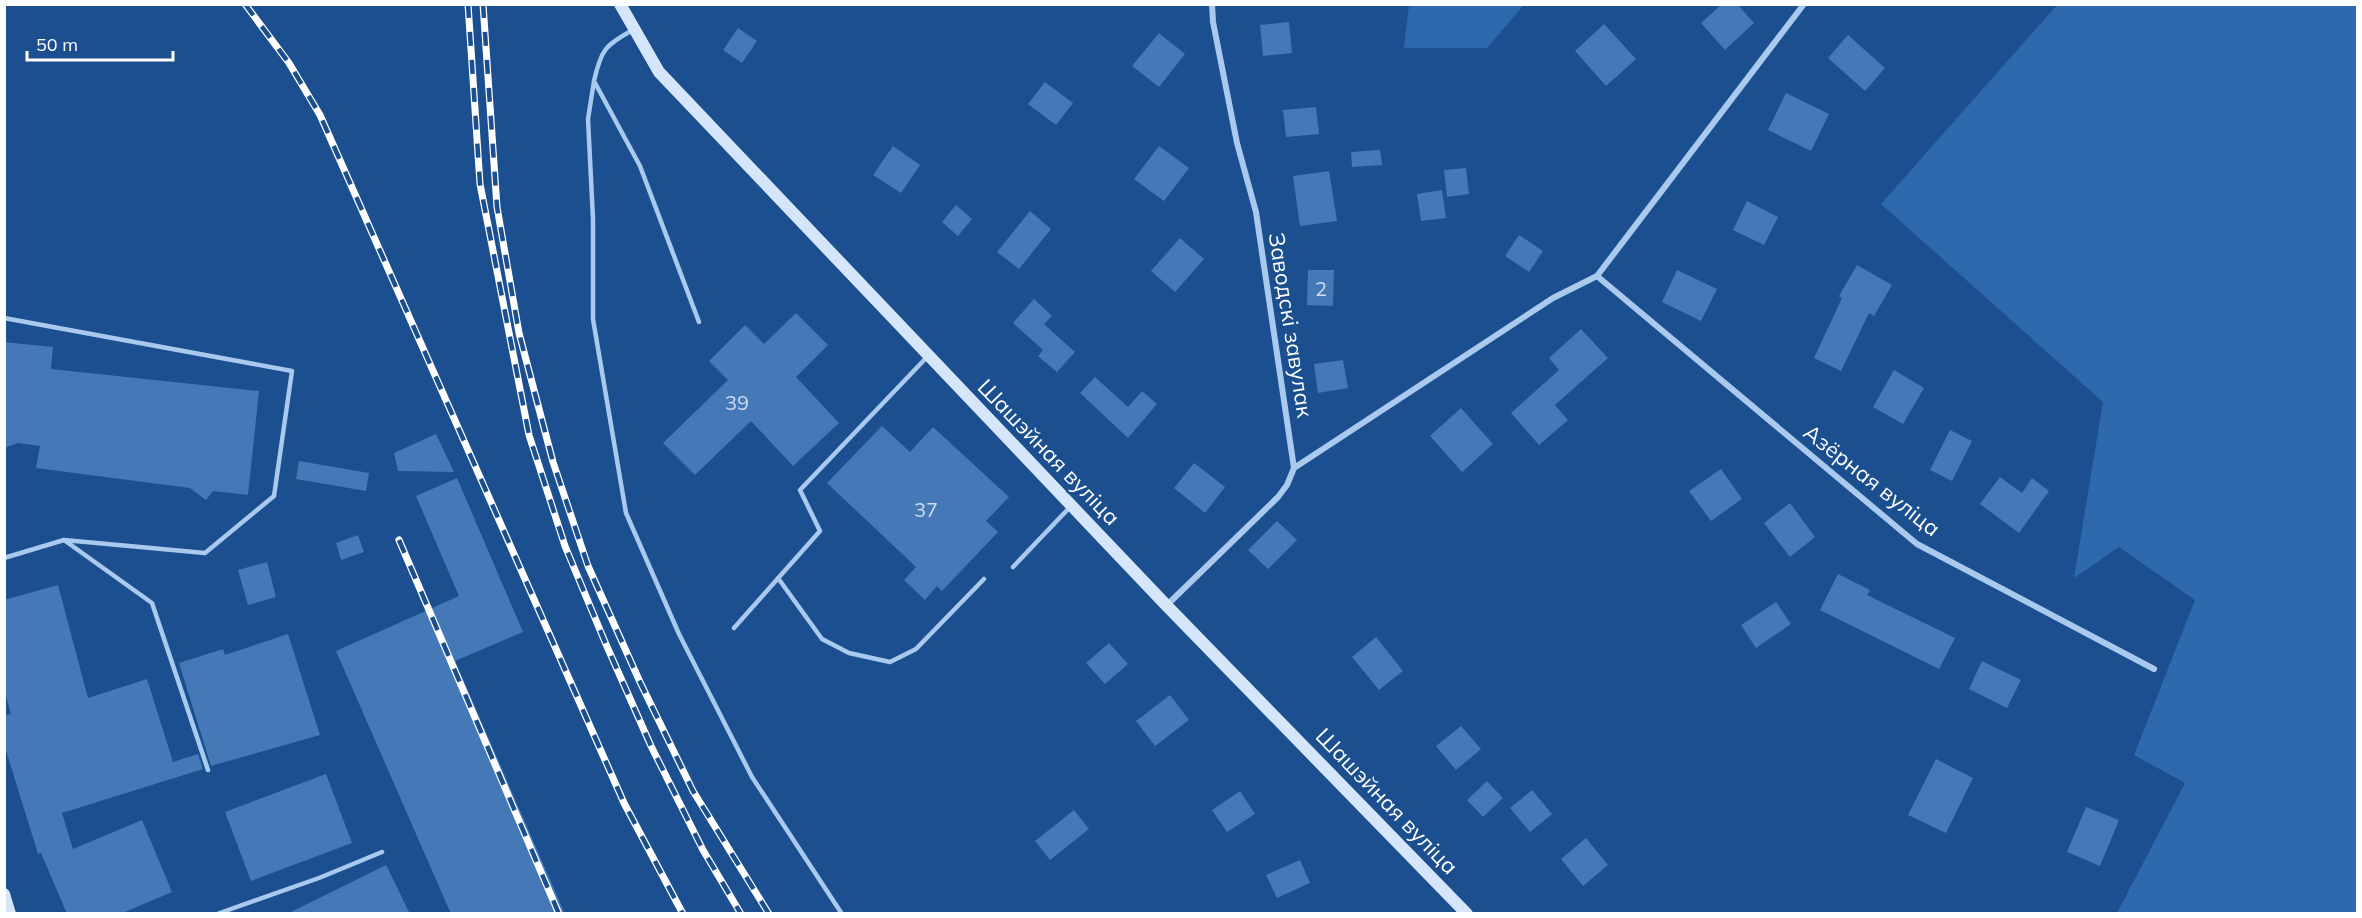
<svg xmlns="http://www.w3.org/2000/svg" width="2362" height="918" viewBox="0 0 2362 918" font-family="Mulish,sans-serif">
	<rect width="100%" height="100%" fill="#1b4f8f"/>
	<!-- green -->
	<path fill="#2e69ad" d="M1409,5V4L1524,5L1487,48H1404Z
		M2057,5H2357V913H2117L2185,783L2134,755L2195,600L2119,547L2074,578L2103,402L1881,204Z"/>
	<!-- building -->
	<path fill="#4478b7" d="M1722,4H1737L1754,23L1725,50L1701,23Z
		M1289,22L1292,53L1263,56L1260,25Z
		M1604,24L1636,59L1606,86L1575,51Z
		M738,28L757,41L742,63L723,50Z
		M1159,33L1185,54L1159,87L1132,66Z
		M1848,35L1885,68L1865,91L1828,58Z
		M1045,82L1073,103L1056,125L1028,104Z
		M1786,93L1829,114L1811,151L1768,130Z
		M1316,107L1319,134L1286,137L1283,110Z
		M893,146L920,165L901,193L873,175Z
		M1159,146L1189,168L1164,201L1134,179Z
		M1380,150L1382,165L1352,167L1351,152Z
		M1466,168L1469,194L1447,197L1444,170Z
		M1329,171L1337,221L1300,226L1293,176Z
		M1442,190L1446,218L1421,221L1417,194Z
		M1747,201L1778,217L1764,245L1733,230Z
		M956,205L972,219L958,236L942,222Z
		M1030,211L1051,229L1019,269L997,252Z
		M1519,235L1543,251L1529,272L1505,256Z
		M1180,238L1204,259L1175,292L1151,271Z
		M1857,265L1892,285L1874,316L1869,313L1841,371L1814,358L1842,298L1839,296Z
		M1308,270H1334L1333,306L1307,305Z
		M1677,270L1717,289L1701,321L1662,302Z
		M1034,299L1052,316L1044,324L1075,352L1057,372L1038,356L1043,350L1013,323Z
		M796,313L828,345L796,377L839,423L793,466L751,421L695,475L663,443L728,380L709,361L745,325L764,344Z
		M1581,329L1608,358L1555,405L1568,420L1539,445L1511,413L1559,370L1549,358Z
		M4,342L53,347L51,369L259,391L248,495L213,491L206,500L190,488L36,468L40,446L18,443L4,448Z
		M1343,360L1348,388L1318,393L1314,364Z
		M1894,370L1924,388L1903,424L1873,407Z
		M1095,377L1128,407L1142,391L1157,404L1128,438L1080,393Z
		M1461,408L1493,444L1462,472L1430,436Z
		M882,426L910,452L933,427L1009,497L986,521L998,532L942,591L937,586L925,600L904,580L916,567L827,483Z
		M1950,430L1972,441L1952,481L1930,470Z
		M436,434L454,472L398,471L394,453Z
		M299,461L369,473L366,491L296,479Z
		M1194,463L1225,487L1205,513L1174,488Z
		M1721,469L1742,499L1711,521L1689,491Z
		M2000,477L2022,493L2032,478L2049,491L2019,533L1980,504Z
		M457,478L523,632L455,661L565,914H451L336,651L459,596L416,496Z
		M1790,503L1815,537L1790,557L1764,523Z
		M1277,521L1297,540L1268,569L1248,550Z
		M358,535L364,552L341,560L336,543Z
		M267,562L276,597L248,605L238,570Z
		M1838,574L1870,590L1867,595L1955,638L1939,669L1820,610Z
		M58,585L88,698L147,679L173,762L198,754L203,769L62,813L73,849L142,820L172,892L120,914H67L41,853L38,854L4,744V716L11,714L4,690V600Z
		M1776,602L1791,624L1756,648L1741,625Z
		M288,634L320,735L211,766L179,663L223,649L225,655Z
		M1376,637L1403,671L1379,690L1352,657Z
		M1109,643L1128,664L1105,684L1086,663Z
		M1982,661L2021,680L2007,708L1969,689Z
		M1170,695L1189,720L1155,746L1136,721Z
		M1461,726L1481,749L1456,770L1436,746Z
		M1936,759L1973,778L1946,833L1908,815Z
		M326,774L352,843L251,881L225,812Z
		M1487,781L1503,798L1483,817L1467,800Z
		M1532,790L1552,814L1530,832L1510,808Z
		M1240,791L1255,814L1227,832L1212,810Z
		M2086,807L2119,820L2100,866L2067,852Z
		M1074,810L1089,829L1050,860L1035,841Z
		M1586,838L1608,865L1583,886L1561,859Z
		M1300,860L1310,883L1277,898L1266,875Z
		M386,865L410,914H287Z"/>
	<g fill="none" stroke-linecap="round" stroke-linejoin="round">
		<!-- lane -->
		<path stroke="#a9c9ee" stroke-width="4.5" d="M633,30C605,45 601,50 594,81L640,166L699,322
			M594,81L588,119L593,219V319L626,513L679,634L752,777L842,914
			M4,318L292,371L274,496L205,553L64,540
			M4,558L64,540L152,603L208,770
			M1013,567L1071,506
			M778,578L822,639L849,653L890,662L916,649L984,579
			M734,628L820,531L800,490L928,356
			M217,914L319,878L382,852"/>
		<!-- street -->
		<path stroke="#a9c9ee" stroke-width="6" d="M1597,276L1804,4
			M1294,468L1553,298L1597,276L1917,544L2154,669
			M1167,605L1278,497L1287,485L1294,468L1256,212L1237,143L1213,22L1212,4"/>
		<!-- secondary -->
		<path stroke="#d6e6fa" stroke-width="12" d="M620,4L659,72L1166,605L1467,914
			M4,894L10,914"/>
		<!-- rail casing -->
		<g stroke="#fff" stroke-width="7">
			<path id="rail" d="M245,4L289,63L320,115L624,803L683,914
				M468,4L480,184L529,435L565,546L605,642L651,746L703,850L741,914
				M483,4L497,207L519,333L553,462L588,566L640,682L693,791L769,914
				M399,540L559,914"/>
		</g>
		<!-- rail -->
		<use href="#rail" stroke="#1b4f8f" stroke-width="4.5" stroke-dasharray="14" stroke-linecap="butt"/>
	</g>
	<g text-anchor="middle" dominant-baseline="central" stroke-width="5" stroke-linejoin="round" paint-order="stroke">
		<!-- number labels -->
		<g font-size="20" fill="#d0dded">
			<text x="1321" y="288">2</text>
			<text x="737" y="402">39</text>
			<text x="926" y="509">37</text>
		</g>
		<!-- street labels -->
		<g font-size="22" fill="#fff" stroke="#1b4f8f">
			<text transform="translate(1291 325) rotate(81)">Заводскі завулак</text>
			<text transform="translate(1049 452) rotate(46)">Шашэйная вуліца</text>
			<text transform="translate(1872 480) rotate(38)">Азёрная вуліца</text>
			<text transform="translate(1387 801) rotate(46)">Шашэйная вуліца</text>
		</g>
	</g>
	<!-- border -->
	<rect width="2362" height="918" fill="none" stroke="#ffffff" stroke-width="12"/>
	<!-- scale -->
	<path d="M27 51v9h146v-9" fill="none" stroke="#ffffff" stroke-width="3"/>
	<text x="36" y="51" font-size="18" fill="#ffffff" stroke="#1b4f8f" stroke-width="4.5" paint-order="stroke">50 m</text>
</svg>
